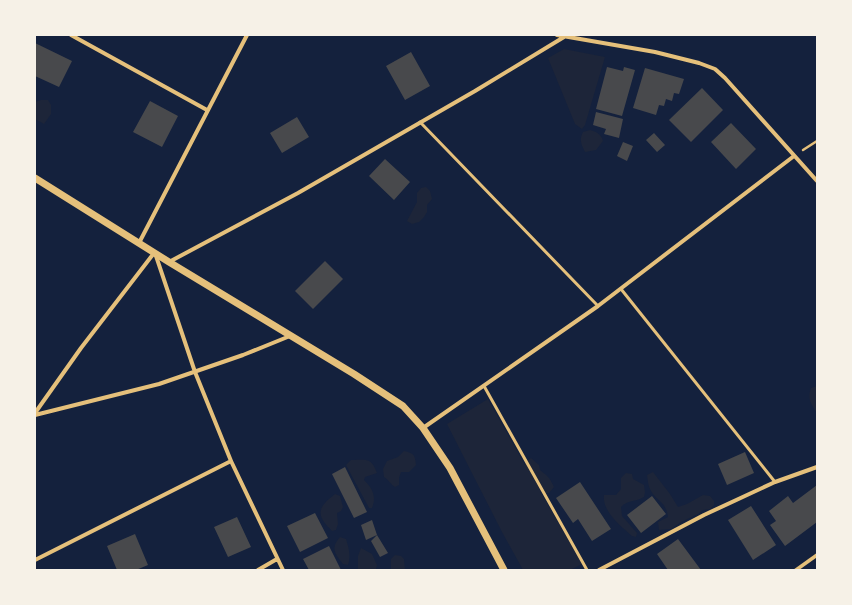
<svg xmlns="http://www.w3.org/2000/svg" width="852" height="605" viewBox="0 0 852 605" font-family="Arial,sans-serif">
	<rect width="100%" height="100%" fill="#14213d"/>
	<!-- green -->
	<path fill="#1d2539" d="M564,49L605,57L585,125L582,129L575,124L548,58Z
		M41,100H48L51,105V114L44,124L35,119V102Z
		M590,130C597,132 601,134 603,141L596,150L585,152C581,144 579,140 583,132Z
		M426,187L430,191L432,199L427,205V212L424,217L419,222L412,224L407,221L417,202V193L421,188Z
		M817,386V413C811,404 807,399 811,388Z
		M488,399L525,465V462L531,458L539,465L540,470C548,477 549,476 554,487L549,493H546L540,491L582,564L570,570H523L502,532L447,424Z
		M404,451C414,453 415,455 416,465L409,472H401L399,478V485L395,487C391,485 389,480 384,477L383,469L387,461L398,457Z
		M351,460C367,460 371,457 377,473L365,477L364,480C372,488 377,496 372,508H369L346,465Z
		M653,472L670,494L678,507L687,504L703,495L710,496L714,501V505L710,509L703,510L698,514L681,522L671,529L659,530L658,522L668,517C666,501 657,502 651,491C648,486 648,481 647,475Z
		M626,473L632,474L633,479L644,485L645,492L644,497C636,502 627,500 621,507L622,516L637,533L636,537L632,536C621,526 602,512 604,495H616L621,489V478Z
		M335,494L340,496L343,507L341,511L337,513L338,524L336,530L332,531C324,523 315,514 325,503C327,500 332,497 335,494Z
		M340,537L346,539C349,548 351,557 348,565L343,564C335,554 330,548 340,537Z
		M361,548L372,554L377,565L376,569L358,570V556Z
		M395,555L401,556L404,559L405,570H391V559Z"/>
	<!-- building -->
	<path fill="#48494c" d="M35,43L72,61L59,87L35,76Z
		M411,52L430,86L405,100L386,66Z
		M607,67L623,71L624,67L635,70L622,116L596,109Z
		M645,68L684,79L679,94L674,93L672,101L666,99L664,106L659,105L656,115L633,108Z
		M702,88L723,110L691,142L669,120Z
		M150,101L178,116L162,147L133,132Z
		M596,112L623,119L619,138L604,134L606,129L593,125Z
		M297,117L309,137L282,153L270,133Z
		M731,123L756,149L736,169L711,142Z
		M654,133L665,145L657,152L646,140Z
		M623,142L633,146L627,161L617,156Z
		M385,159L410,182L394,200L369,176Z
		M325,261L343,279L313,309L295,291Z
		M745,452L754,473L727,485L718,464Z
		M345,467L367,512L354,518L332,474Z
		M580,482L611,529L592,541L578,519L573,523L556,498Z
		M817,485V522L785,546L770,525L776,521L769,511L788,496L793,503Z
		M652,496L666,514L641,533L627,515Z
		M751,506L776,545L753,560L728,520Z
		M315,513L328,538L300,552L287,526Z
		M237,517L251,547L228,557L214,527Z
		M372,520L377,535L388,553L380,557L371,541L377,535L366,540L361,525Z
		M135,534L148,565L136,570H117L107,546Z
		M678,539L701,570H668L657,554Z
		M329,546L341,570H309L303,559Z"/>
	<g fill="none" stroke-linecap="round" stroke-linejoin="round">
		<!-- path -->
		<path stroke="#e5c07b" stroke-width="2.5" d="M803,150L817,141"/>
		<!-- service -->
		<path stroke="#e5c07b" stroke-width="3" d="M420,122L598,306
			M621,289L775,482
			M484,386L587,570"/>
		<!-- pedestrian -->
		<path stroke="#e5c07b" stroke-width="3.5" d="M796,570L817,555"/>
		<!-- minor -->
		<path stroke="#e5c07b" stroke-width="4" d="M71,35L207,110
			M557,35L655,52L699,63L715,69L725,78L817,181
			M139,243L247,35
			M155,253L195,372L231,461L283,570
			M169,262L298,193L475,91L564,37
			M35,413L81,348L154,253
			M35,415L159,384L243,355L290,336
			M423,428L598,306L794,156
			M35,560L231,461
			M258,570L277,559
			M599,570L704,515L775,482L817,467"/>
		<!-- tertiary -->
		<path stroke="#e5c07b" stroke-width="7" d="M35,178L169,262L354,374L403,406L423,428L450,468L504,570"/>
	</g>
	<!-- border -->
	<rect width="852" height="605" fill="none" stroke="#f6f1e7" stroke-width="72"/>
</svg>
